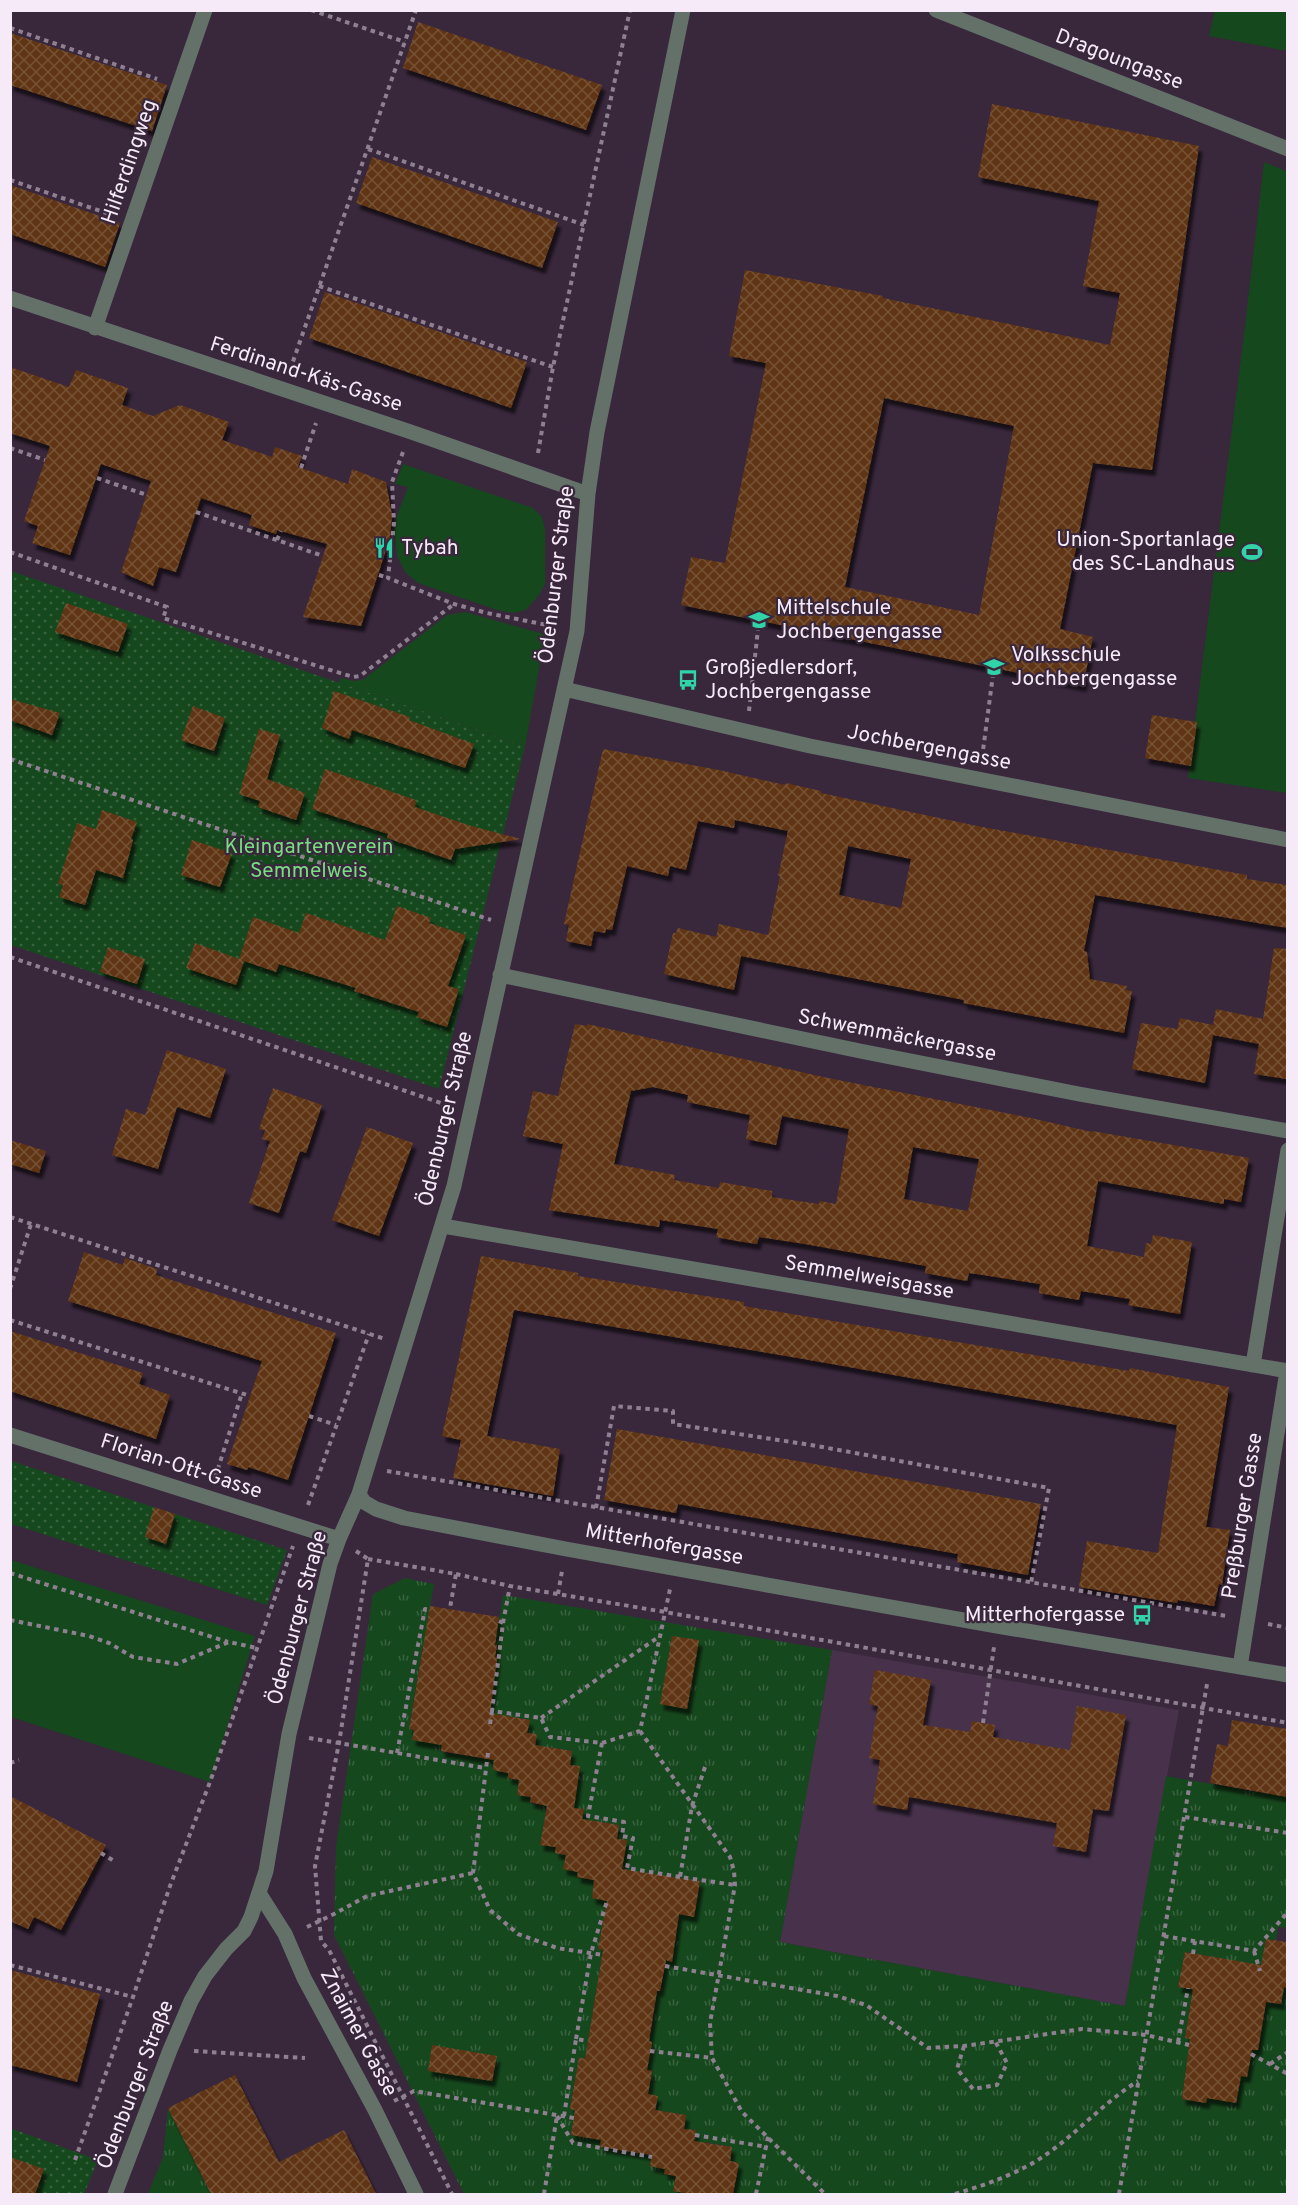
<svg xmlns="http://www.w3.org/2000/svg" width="1298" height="2205" viewBox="0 0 1298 2205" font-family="Overpass,sans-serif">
	<defs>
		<pattern id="park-tufts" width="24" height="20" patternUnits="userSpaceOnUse" patternTransform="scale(1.5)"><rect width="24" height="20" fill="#16481d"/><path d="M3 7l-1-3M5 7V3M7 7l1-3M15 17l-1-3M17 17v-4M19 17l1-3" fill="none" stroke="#38633f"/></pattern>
		<pattern id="garden-dots" width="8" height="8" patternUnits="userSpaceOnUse" patternTransform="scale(1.5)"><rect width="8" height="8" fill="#16481d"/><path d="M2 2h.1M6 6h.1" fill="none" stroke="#38633f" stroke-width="1.8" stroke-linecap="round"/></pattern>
		<pattern id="building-cross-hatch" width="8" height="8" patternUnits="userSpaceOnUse" patternTransform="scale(1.5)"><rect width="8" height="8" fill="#5f3512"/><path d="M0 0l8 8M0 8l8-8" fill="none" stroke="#775235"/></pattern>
		<filter id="shadow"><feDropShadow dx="3.5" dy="6" stdDeviation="1.5" flood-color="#0009"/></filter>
	</defs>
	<rect width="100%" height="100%" fill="#39273c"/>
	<!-- built -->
	<path fill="#47314b" d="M832,1650L1179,1710L1125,2006L780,1942Z"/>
	<!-- grass -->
	<path fill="#16481d" d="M1215,10L1287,11V51L1209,36Z
		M1264,162L1288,172L1287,793L1188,778L1245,326Z
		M403,464L533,508L542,517L545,529V584L539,595L526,610L513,613L497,610L418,583L406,573L397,556L394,531L396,518L408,487L395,484Z
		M465,612L540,633L545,636L525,746L339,683L340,678L355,681L364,679L447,615Z
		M11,1560L255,1636L210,1782L11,1717Z"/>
	<!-- park -->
	<path fill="url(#park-tufts)" d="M405,1578L434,1584L427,1623L429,1645H423L409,1728L414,1730L412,1739L442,1745V1752L483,1758L495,1755L493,1770L508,1773V1778L519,1780L517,1795L531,1797L530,1803L547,1806L540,1845L556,1847L555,1853L566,1855L564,1869L578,1872V1877L594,1880L607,1901L598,1949L603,1950L585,2059L579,2058L570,2108L575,2110L571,2135L601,2140V2147L626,2151L653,2150L665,2169L664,2174L676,2176L674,2191L690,2194H464L334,1935L336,1847L373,1594Z
		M503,1595L832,1650L780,1942L1125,2006L1166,1776L1287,1797V1928L1278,1927L1276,1940L1266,1939L1260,1975L1225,1959L1185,1952L1178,1987L1193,1989L1185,2037L1190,2039L1182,2099L1206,2103L1207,2098L1236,2103L1241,2076L1247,2077L1252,2050H1258L1266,2002L1280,2004L1284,1987L1287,1988V2194H735L736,2191L734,2190L739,2164L730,2161L732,2147L705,2142L704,2145L694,2143L695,2130L684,2129L686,2115L655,2110L657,2096L648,2094L652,2071L647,2070L649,2041L657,1991H661L666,1960L672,1961L679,1914L694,1916L700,1882L659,1875L624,1878L626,1869L622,1868L627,1841L617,1839L619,1825L595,1821L582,1822L584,1809L574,1808L579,1766L570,1765L572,1751L548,1747L535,1748L537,1735L527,1733L529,1720L482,1713L497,1658L495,1657V1645Z
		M168,2108L211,2194H148L163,2157Z"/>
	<!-- garden -->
	<path fill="url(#garden-dots)" d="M11,571L525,746L439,1089L11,945Z
		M11,1461L287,1550L267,1605L11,1524Z
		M10,2128L98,2160L84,2194H11Z"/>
	<!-- building -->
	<path fill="url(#building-cross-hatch)" fill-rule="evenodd" filter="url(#shadow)" d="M418,22L602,85L586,130L403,68Z
		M10,33L167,85L152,131L10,85Z
		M992,104L1199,146L1152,470L1093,463L1060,629L1093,637L1083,686L681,605L691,557L725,563L766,363L729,356L745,270L883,296V298L1110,345L1120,293L1083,286L1099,201L978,177ZM884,398L1014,426L979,615L845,587Z
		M372,157L558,222L542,268L356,203Z
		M10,185L120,223L105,267L10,234Z
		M325,292L527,362L511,408L309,338Z
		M10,367L69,387L76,370L128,388L122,405L153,416L180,405L229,422L222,440L272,457L275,447L302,456L298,467L348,484L352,469L386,482L392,515L390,538L361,626L303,617L327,544L277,530L276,534L249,525L252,515L201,498L176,572L159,567L153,586L121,572L151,481L101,464L70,555L32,543L38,526L24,521L50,446L10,433Z
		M66,603L128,624L118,652L55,632Z
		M334,691L410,717L409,720L474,744L465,768L352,730L349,739L322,728Z
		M10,699L60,713L52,735L10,720Z
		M193,706L225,718L214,751L181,740Z
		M1152,715L1197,722L1191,766L1145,758Z
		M259,729L280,735L267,779L305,793L296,820L258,807L260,801L239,794Z
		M603,749L719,770L785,785L786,783L821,791V793L982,827L1247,875V879L1287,885V928L1095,895L1084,951L1087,952L1090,979L1127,986L1126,990L1132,991L1124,1033L963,1003L964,1000L741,956L734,990L664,974L673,933H676L678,928L716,937L719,924L768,935L780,876H778L788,831L735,820L734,828L698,821L686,870L670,866L668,876L627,866L612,930L606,929L605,933L594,931L591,946L566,941L569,925L564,924ZM848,846L911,859L901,908L839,895Z
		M325,769L416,800L415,807L468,825L521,839L455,849L451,860L387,838L388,834L312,809Z
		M102,810L137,822L131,839L133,840L123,878L96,870L85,905L59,897L63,885L58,884L77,823L96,829Z
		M192,840L232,853L220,887L181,875Z
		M397,906L431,918L429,923L466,935L448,986L459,989L447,1027L417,1017L419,1012L354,991L356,988L279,964L276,972L244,961L236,985L186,968L195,943L239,959L253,917L299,933L306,913L385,940Z
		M108,947L145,959L137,984L100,972Z
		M1274,948L1287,949V1079L1254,1074L1259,1044L1213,1035L1205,1083L1132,1069L1141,1023L1177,1029L1180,1018L1213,1025L1216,1009L1263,1019Z
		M575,1024L587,1026V1024L828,1078L1031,1118L1092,1132V1131L1249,1158L1241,1202L1224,1199V1204L1098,1181L1087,1246L1144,1257L1146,1243L1151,1244L1153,1235L1192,1242L1180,1314L1128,1305L1130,1299L1081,1291L1079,1300L1039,1293L1040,1284L983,1275L969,1273L967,1281L925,1273L926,1266L805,1244L759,1237L757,1244L737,1241L716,1237L718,1229L660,1220L659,1227L549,1210L563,1144L523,1136L533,1091L558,1096ZM653,1087L688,1095L687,1102L750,1115L746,1139L776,1145L782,1116L849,1129L836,1204L820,1201L819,1204L772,1197V1191L720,1182L719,1188L674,1180L675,1175L614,1164L631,1091ZM913,1147L979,1159L968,1211L904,1199Z
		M167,1050L226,1069L210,1118L177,1107L158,1169L112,1155L126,1109L145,1115Z
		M273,1088L322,1105L306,1153L300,1151L279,1213L249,1203L270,1141L262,1139L265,1130L259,1129Z
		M367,1127L413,1143L379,1236L332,1220Z
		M10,1140L46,1151L39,1173L10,1164Z
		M84,1252L123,1265L125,1258L157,1269L156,1275L336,1333L288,1480L248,1467L247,1470L227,1464L262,1361L68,1301Z
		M481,1256L578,1273V1276L744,1302V1306L1129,1371L1130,1368L1229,1387L1206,1527L1230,1530L1222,1585L1219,1584L1214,1606L1178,1600L1177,1603L1079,1587L1087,1541L1158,1553L1177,1425L792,1357L514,1310L487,1436L560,1449L553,1496L453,1478L461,1440L442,1436Z
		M10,1331L143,1373L139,1384L170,1395L156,1439L10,1391Z
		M617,1429L1041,1504L1028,1575L957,1562L958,1554L678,1504L676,1513L604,1500Z
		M154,1507L175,1514L166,1544L145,1537Z
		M430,1606L499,1617L495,1645H497L495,1657L497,1658L490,1713L530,1720L527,1733L537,1734L535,1745L572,1751L570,1765L580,1766L574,1808L584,1809L582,1819L619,1825L617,1839L627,1840L622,1869L700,1881L694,1917L679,1914L672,1962L666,1960L660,1991H657L649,2041L652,2042L647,2070L652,2071L648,2094L658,2096L655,2110L686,2115L684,2129L696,2130L694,2141L732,2147L730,2161L739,2163L733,2194H692L673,2191L676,2176L664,2174L665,2169L650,2166L652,2155L600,2147L601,2140L571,2135L575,2110L570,2109L579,2057L585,2059L603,1950L598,1949L607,1901L592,1898L594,1880L577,1877L578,1872L563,1869L566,1855L555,1853L556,1847L540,1845L547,1806L530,1802L531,1797L517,1795L519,1780L508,1778V1773L493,1770L494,1760L441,1751L442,1745L412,1740L414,1730L409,1729Z
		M672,1636L699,1640L687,1709L660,1704Z
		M875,1670L931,1680L923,1725L970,1732L972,1721L995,1725L993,1737L1070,1750L1077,1706L1126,1715L1109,1811L1093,1809L1086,1852L1053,1846L1057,1823L909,1797L907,1810L873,1804L880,1760L869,1758L878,1706L869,1704Z
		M1232,1720L1287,1729V1797L1210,1783L1217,1744L1228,1746Z
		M10,1796L106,1845L61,1930L34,1917L28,1929L10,1921Z
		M1266,1939L1287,1942V1988L1284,1987L1281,2004L1266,2002L1258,2050H1252L1247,2077L1241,2076L1236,2103L1207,2098L1206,2103L1182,2099L1190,2039L1185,2038L1193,1989L1178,1987L1185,1952L1261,1965Z
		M10,1970L100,1994L77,2082L10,2065Z
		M432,2045L497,2056L492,2081L428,2071Z
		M235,2075L279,2162L344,2130L376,2194H211L168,2108Z
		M10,2157L44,2169L35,2194H10Z"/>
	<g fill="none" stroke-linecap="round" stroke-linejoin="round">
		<!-- path -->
		<path stroke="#8f8091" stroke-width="4" stroke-dasharray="4.5 4.5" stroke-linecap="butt" d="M311,10L405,42
			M10,28L157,79
			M368,149L584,225
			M10,180L112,215
			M319,286L553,367
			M290,370L416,10
			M10,448L45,460
			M403,452L392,482L394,523L388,578L454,604L487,613L557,627
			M538,453L553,367L630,10
			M301,468L316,423
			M97,478L147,495
			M196,512L323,556
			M277,540L281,531
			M10,552L167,607L163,618L353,677L360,676L454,604
			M379,575L388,578
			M749,711L759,620
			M982,758L994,667
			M10,759L491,920
			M10,957L450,1106
			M10,1217L385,1339
			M10,1289L31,1224
			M10,1320L250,1396
			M309,1416L336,1425
			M387,1471L1226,1616
			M215,1478L242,1393
			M308,1505L369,1334
			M596,1508L614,1406L673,1411V1424L811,1445L1049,1488L1031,1583
			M356,1551L368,1559L339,1743L315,1866L321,1941L329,1950L452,2194
			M368,1559L456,1574L450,1608
			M10,1573L228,1642
			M456,1574L510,1586L665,1612L1288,1723
			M558,1594L562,1571
			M10,1620L89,1636L109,1643L133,1657L177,1664L229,1642L257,1648
			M499,1621L503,1623L492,1711L541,1718L550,1737L602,1743L588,1816L624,1822L622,1836L633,1838L627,1868L680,1877
			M503,1623L510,1586
			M1268,1624L1288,1628
			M541,1718L660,1636
			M983,1723L994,1647
			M490,1724L492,1711
			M640,1731L730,1857L734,1871L735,1885L710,2023L712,2058
			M309,1738L485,1768
			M602,1743L640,1731L670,1589
			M397,1753L425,1609L429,1610
			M488,1753L473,1873L490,1910L518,1934L557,1948L603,1955
			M10,1763L19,1760
			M705,1767L692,1806L680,1877L735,1885
			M1185,1817L1288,1833
			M101,1853L114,1861
			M307,1927L334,1914L367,1896L473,1873
			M1164,1936L1254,1951L1288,1912
			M1254,1951L1260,1971
			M1193,1954L1195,1941
			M10,1965L133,1997
			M665,1966L837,1996L866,2005L928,2048L964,2046L1082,2029L1146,2035L1189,2045
			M576,2039L591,1953L607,1901
			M1178,2042L1188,1988
			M964,2046L957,2069L973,2089L997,2085L1007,2063L995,2041
			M194,2051L305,2058
			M650,2051L712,2058L742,2112L825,2194
			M1251,2054L1288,2074
			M1270,2064L1288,2052
			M394,2101L414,2091L574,2118
			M557,2116L573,2143L652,2157
			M564,2116L576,2039L588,2041
			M695,2135L767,2147
			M75,2160L133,1997L170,1886L210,1782L293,1546
			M544,2194L557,2116
			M756,2194L768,2137
			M955,2194C988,2184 1023,2172 1051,2151C1081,2129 1106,2101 1138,2081
			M1119,2194L1207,1684"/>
		<!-- service -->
		<path stroke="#637169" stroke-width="15" d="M95,328L205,10"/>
		<!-- minor -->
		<path stroke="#637169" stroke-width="15" d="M936,10L1288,149
			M10,298L411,432L588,494
			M564,689L810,746L1288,840
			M500,975L860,1051L1079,1094L1288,1131
			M443,1226L1288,1371
			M1253,1365L1288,1150
			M10,1435L339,1539
			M359,1494L364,1502L376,1509L404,1518L566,1549L997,1626L1288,1675
			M1240,1667L1287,1371
			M259,1893L285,1934L304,1978L375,2110L416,2194
			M115,2194L170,2050L191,2001L205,1976L226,1949L244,1931L251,1917L266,1871L289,1734L330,1564L339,1539L359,1494L454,1186L577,631L588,494L597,432L683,10"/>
	</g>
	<!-- icons -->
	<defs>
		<g id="restaurant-bare" transform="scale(1.62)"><path d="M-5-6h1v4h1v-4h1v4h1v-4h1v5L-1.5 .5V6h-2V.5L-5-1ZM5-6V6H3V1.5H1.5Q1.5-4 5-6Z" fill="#31d4a9" stroke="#39273c" stroke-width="2.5" paint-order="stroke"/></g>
		<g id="stadium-bare" transform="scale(1.62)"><path d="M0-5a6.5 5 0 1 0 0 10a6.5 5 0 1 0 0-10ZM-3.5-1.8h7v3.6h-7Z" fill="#31d4a9" stroke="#39273c" stroke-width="2.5" paint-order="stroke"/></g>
		<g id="school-bare" transform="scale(1.62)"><path d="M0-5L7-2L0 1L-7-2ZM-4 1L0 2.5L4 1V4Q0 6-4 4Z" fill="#31d4a9" stroke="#39273c" stroke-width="2.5" paint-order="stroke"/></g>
		<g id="bus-bare" transform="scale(1.62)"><path d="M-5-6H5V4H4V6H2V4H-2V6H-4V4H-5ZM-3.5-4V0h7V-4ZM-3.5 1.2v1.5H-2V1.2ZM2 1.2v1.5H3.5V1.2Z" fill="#31d4a9" stroke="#39273c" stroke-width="2.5" paint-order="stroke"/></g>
	</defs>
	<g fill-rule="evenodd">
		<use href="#restaurant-bare" x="384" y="548"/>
		<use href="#stadium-bare" x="1252" y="552"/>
		<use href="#school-bare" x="759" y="620"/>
		<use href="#school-bare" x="994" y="667"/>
		<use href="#bus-bare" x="688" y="680"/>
		<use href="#bus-bare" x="1142" y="1615"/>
	</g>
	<g text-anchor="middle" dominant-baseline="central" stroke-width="4.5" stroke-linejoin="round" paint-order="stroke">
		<!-- street labels -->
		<g font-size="21" fill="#f6eaf8" stroke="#39273c">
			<text transform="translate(1119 60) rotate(21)">Dragoungasse</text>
			<text transform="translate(130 162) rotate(-71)">Hilferdingweg</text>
			<text transform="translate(306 375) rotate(18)">Ferdinand-Käs-Gasse</text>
			<text transform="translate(557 575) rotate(-83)">Ödenburger Straße</text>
			<text transform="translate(929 748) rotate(11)">Jochbergengasse</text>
			<text transform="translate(897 1036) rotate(11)">Schwemmäckergasse</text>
			<text transform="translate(446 1119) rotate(-77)">Ödenburger Straße</text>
			<text transform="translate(869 1278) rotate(10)">Semmelweisgasse</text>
			<text transform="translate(181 1467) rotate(18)">Florian-Ott-Gasse</text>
			<text transform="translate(1243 1516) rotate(-81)">Preßburger Gasse</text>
			<text transform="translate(664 1545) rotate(10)">Mitterhofergasse</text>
			<text transform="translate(298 1618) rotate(-75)">Ödenburger Straße</text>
			<text transform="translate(358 2033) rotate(62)">Znaimer Gasse</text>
			<text transform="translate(136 2085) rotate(-69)">Ödenburger Straße</text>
		</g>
		<!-- poi labels -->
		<g font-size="21" fill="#f6eaf8" stroke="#39273c" text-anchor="start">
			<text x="1235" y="540" text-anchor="end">Union-Sportanlage<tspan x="1235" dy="24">des SC-Landhaus</tspan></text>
			<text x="401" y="548">Tybah</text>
			<text x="776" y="608">Mittelschule<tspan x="776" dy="24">Jochbergengasse</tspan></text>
			<text x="1011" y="655">Volksschule<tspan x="1011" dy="24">Jochbergengasse</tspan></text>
			<text x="705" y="668">Großjedlersdorf,<tspan x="705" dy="24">Jochbergengasse</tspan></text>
			<text x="1125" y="1615" text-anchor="end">Mitterhofergasse</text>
		</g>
		<!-- park labels -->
		<g font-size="21" fill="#78dd82" stroke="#39273c">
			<text x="309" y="847">Kleingartenverein<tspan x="309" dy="24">Semmelweis</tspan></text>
		</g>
	</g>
	<!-- border -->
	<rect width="1298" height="2205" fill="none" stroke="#f6eaf8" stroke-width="24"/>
</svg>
